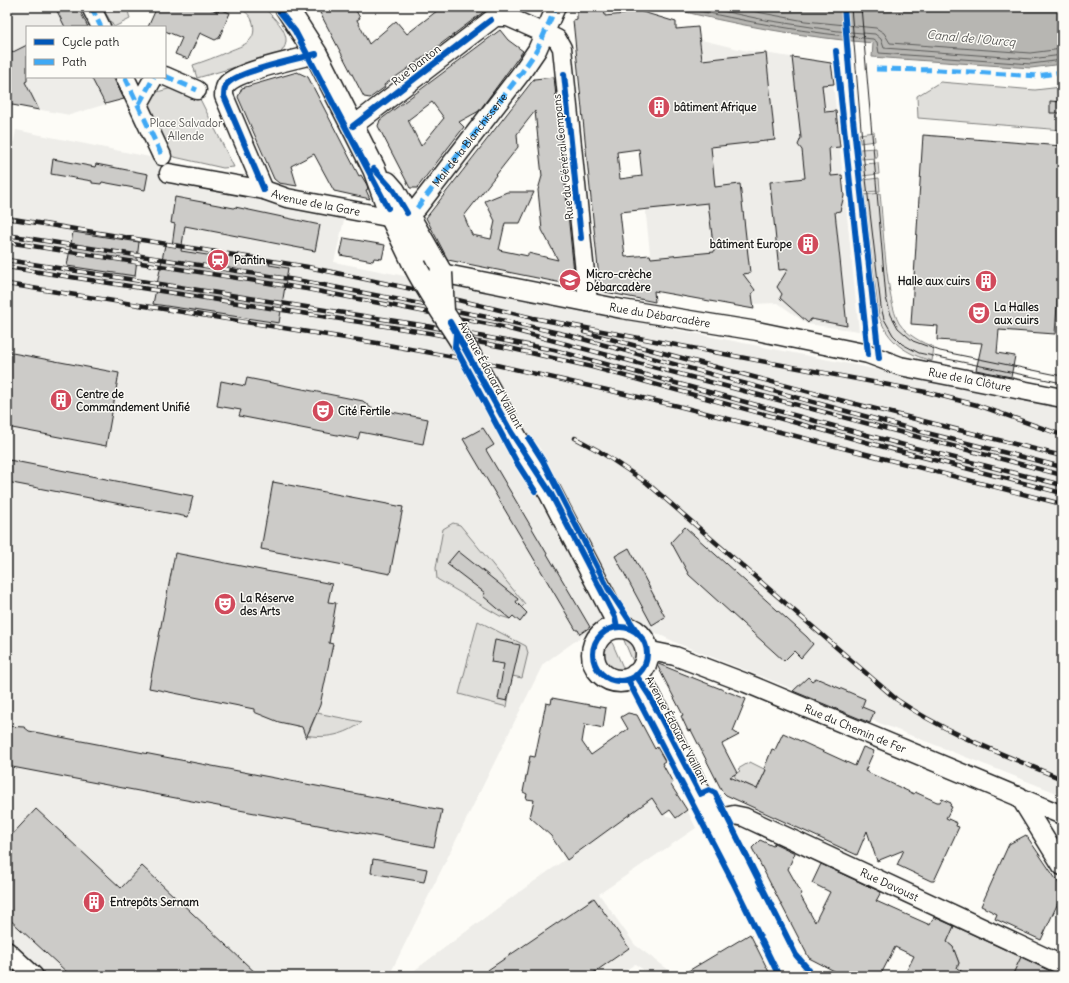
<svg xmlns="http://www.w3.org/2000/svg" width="1069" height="983" viewBox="0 0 1069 983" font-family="Delius,sans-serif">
	<rect width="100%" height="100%" fill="#fdfcf7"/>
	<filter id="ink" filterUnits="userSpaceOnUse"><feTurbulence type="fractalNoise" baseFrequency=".025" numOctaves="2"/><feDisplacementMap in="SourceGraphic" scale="8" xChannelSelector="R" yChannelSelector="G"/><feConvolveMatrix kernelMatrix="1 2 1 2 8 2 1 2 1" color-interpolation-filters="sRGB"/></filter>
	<g filter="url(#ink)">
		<!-- built -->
		<path fill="#eeede9" d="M7,7H78L88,27H27V77H113L124,96L123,99L70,115L7,104Z
			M624,7L676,22L677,34L743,50L831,63L859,331L807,324L778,303L753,304L754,309L654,291Z
			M16,130L239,175L238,195L244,194L345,216L334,262L1062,406V795L679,644L637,624L609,617L543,664L389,976H7V179Z
			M652,798L663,815L676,818L687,810L696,828L599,894L635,945L677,976H653L635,964L617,976H612L601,969L590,976H407L515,895Z"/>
		<!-- green -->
		<path fill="#e0dfdb" stroke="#7e7e7c" d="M102,7H127L130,19L114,27Z
			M236,7H263C276,20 298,38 278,55L197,78L193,65C205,61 216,57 227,52C239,46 258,44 253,23C251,15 244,10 236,7Z
			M940,82L1035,90L1062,87V130L918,118L917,96Z
			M179,86L198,97L201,101L234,167L223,168L170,156L145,107L150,94Z
			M874,132L875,141L860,143L859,134Z
			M876,148L877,158L861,159L860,149Z
			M878,163L879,174L862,176V164Z
			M879,178L880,191L864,192L863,180Z
			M880,193C883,223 886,301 899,323C907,335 922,343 934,347L932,361C906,354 888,342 879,316L864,195Z
			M453,523L460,525L525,604L510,619L500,616L437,579L436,568L443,529Z
			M478,621L526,646L528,653L522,678L512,676L507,707L459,694Z
			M626,637C637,642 640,654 634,664L623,638Z
			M611,640L625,672C606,677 593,649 611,640Z
			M317,713L362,722C346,735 325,739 305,735L309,732Z
			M750,762L766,770L757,789L737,780L734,775L740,771L738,769Z
			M954,926L1021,957L1012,976H965L957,968L959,963L953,947L947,942Z"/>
		<!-- water -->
		<path fill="#b7b6b2" stroke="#797876" d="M666,7H1062V64L1031,68L872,57L873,43C803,37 734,25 666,7Z"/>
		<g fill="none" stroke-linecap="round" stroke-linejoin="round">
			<!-- shore -->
			<path stroke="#5a5a58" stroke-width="1" d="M682,7C746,22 809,33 873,39L877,42L879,53L1031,64L1062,60
				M703,7L765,20L838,31L875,34L881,39L884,48L1031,59L1062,55
				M730,7L805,21L876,28L884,33L890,43L1030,53L1062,49"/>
		</g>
		<!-- building -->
		<path fill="#cccbc8" stroke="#1c1c1c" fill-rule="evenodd" d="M55,7H78L88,27H65Z
			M157,7H207L218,12L220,9L230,13L219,38L215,40L200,33L188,59L175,54L182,38L165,31V27H148Z
			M317,7H354L360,18L357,20L369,44L396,21L407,34L442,7H490L413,65L384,85L385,87L370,98L364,97Z
			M587,7H604L605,16L625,14L624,7H626L676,22V29L698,27L702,60L766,53L775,140L711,147L715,187L740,184L750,273L743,274L755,290L752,294L754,309L654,291L655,302L605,292L600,288L573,20L577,19V10ZM639,149L642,176L620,179L617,152ZM708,203L714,252L651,258L650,255L625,257L620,212Z
			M500,30L508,40L523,51L479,111L459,122L464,127L417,188H410L378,126L380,120ZM432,102L444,118L421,146L408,120Z
			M27,45V81L25,82L39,110L7,104V55Z
			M792,57L831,63L834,84L822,85L825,112L836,111L840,147L829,148L831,176L842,175L844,196L840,211L835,212L847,326L811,319L808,323L780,298L782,294L777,287L788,269L779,270L770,182L805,178L802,150L798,145L801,138Z
			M297,72L308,77L359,176L361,175L367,185L368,189L366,190L370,199L334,191L314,154L291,166L297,186L279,183L274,179L238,97L242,88Z
			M91,77H113L124,99L105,104Z
			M554,77L575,282L572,285L448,260L426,218L534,79ZM535,111L542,176L538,190L542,230L558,260L528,253V256L499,250L505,223H520L534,192H507L485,201L495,221L491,239L472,235L464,216L518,147L517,134Z
			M1050,101L1062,102V113H1050Z
			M923,135L1062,146V237L1055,334L999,330L997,353L1015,356L1011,377L976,370L982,343L937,340L938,326L911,324Z
			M53,159L95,167L96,164L148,174L145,190L102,182L101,184L92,183V181L51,174Z
			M175,197L234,208L235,207L320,225L315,251L185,226L181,251L227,258V256L270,263L269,265L288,268L279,323L153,304L165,245L172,246L175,224L171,223Z
			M73,232L139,242L135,276L67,266Z
			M344,238L385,245L382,259L374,258L373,261L340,255Z
			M7,352L119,373L106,446L7,427Z
			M247,378L363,401L371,408L428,419L423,444L360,432L358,439L239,416L241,410L217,406L221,381L245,386Z
			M483,428L494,445L486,450L590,627L580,634L578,630H576L463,439Z
			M9,460L193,496L188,517L7,482Z
			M273,482L403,507L390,574L261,549Z
			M685,527L807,637L813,644L801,658L794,651L784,661L689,575L671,542Z
			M629,548L665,617L652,625L615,556Z
			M458,551L518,599L516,602L527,613L520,622L513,616L510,619L483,596L485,593L447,564Z
			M175,553L332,584L328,602L336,603L329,643L333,644L320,705L306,738L302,727L279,722L254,712V709L149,688Z
			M495,640L520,645L507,701L498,699L504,664L491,662Z
			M656,663L746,699L733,731L739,735L722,744L737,773L730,777L757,789L766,770L764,769L772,749L775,750L783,733L855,766L863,747L874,751L865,771L914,794L915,792L937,802H940L942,799L951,803L950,806L952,807L946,818L957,823L956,826L959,827L934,881H931L897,865L904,850L877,861L867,831L857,855L726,795L722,791L691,730L688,731L681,716L683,715Z
			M808,677L812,681L816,678L865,699L862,707L874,712L870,723L793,691Z
			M552,698L606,708L603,728L585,724L582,742L591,755L628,729L621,717L628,713L637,715L655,749L657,747L665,761L662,763L673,783L671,785L687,810L676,818L670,810L663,815L652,798L567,860L551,836L530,817L534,800L526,799L527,794L523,792L530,756L535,757L546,703L551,704Z
			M7,726L24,727L29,731L442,810L434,847L7,766Z
			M36,809L121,888L142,866L259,976H71L7,917V840Z
			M1026,835L1062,888V894L1041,940L995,919L997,914L981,906L1009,844Z
			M760,840L773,846L774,843L795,853L788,869L802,894L800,895L815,922L830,892L812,883L821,864L881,892L876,901L930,925L934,917L954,926L947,942L953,947L959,963L957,968L968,976H904L914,956L895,947L880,976H844L809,958L752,848Z
			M373,859L427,869L424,882L371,873Z
			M594,898L629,948L589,976H479Z
			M750,934L771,976H680Z
			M1021,957L1058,975L1062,976H1012Z"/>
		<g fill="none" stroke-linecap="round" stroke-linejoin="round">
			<!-- minor casing -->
			<g stroke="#1c1c1c" stroke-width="21">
				<g id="minor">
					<path d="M91,7L101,27"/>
					<path d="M165,76L197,90"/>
					<path d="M125,77L162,156"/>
					<path d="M139,104L154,77"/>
					<path d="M353,126L495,17H508L544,33L557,39L562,48L588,302"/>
					<path id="s1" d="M169,173L264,190L287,198L403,220"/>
					<path d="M264,190L224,96C224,92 224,87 227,84C238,71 297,59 316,54"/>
					<path d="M417,208L522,72L537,50L556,7"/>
					<path id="s2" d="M441,273L622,309L757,331L868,354L900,366L1062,398"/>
					<path id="s3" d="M646,650L675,656L746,683L1062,815"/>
					<path d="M1019,796L1062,866"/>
					<path id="s4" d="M714,819L734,815L744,817L1062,965"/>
					<path d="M7,951L34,976"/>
				</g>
			</g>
			<!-- major casing -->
			<g stroke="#1c1c1c" stroke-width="25">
				<path id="major" d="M286,7L316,54L374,169L392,218L415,266
					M387,183L394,191L441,273
					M531,464L550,492L615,617L617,627
					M593 654a27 27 0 1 1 54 0a27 27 0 1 1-54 0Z
					M636,675L649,695L794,976"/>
			</g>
			<!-- minor -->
			<use href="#minor" stroke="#fdfcf7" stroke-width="18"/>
			<!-- major -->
			<use href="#major" stroke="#fdfcf7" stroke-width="22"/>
			<!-- tram -->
			<path stroke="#1c1c1c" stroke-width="1" d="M851,7L863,153L881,307L884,319L893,335L902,344L919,353L1062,383
				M861,7L883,262L886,298L891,315L898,328L913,341L940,351L1062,376"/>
			<!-- rail casing -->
			<g stroke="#1c1c1c" stroke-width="4.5">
				<path id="rail" d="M7,218L308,267L412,289L533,318L926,392L977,405L1062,435
					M7,235L308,282L492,318L568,335L919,431L1062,467
					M7,242L307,289L498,326L1062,475
					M7,260L421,325L554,350L915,448L1062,485
					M7,267L430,333L509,348L592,367L884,447L1062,493
					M7,284L377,343L492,364L678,406L1062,504
					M584,332L840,400L1062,456
					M575,438L599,451L647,483L896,699C947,734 1005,755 1062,779"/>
			</g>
			<!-- rail -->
			<use href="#rail" stroke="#fdfcf7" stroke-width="3" stroke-dasharray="9" stroke-linecap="butt"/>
			<!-- major-bridge casing -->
			<g stroke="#1c1c1c" stroke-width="25" stroke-linecap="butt">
				<path id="major-bridge" d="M415,266C430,295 449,321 466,349C488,387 508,426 531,464
					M441,273L443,311"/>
			</g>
			<!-- major-bridge -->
			<use href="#major-bridge" stroke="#fdfcf7" stroke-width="22"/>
			<!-- quiet -->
			<g stroke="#3fa9f5" stroke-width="5" stroke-dasharray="10 5" stroke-linecap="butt">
				<path d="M91,7L101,27"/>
				<path d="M876,69L939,70L1038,76L1062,72"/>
				<path d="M165,76L197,90"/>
				<path d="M125,77L162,156"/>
				<path d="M139,104L154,77"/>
				<path id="s5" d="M417,208L522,72L537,50L556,7"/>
			</g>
			<!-- cycleway casing -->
			<g stroke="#fdfcf7" stroke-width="8">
				<path id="cycleway" d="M276,7L295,31L388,208
					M844,7L853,119L879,358
					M836,51L868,354
					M564,74L581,238
					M353,126L491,20
					M374,169L394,191L407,213
					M264,190L224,96C224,92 224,87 227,84C238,71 297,59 316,54
					M450,322L511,432L550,492L615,617L617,627
					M456,333L455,347L517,463L535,491
					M529,439L543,461L608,588L639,635
					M593 654a27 27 0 1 1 54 0a27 27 0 1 1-54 0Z
					M636,675L649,695L700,794L709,790L715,793L796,955L808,969V976
					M628,680L733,882L779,976"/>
			</g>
			<!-- cycleway -->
			<use href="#cycleway" stroke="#0057b8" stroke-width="6"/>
		</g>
	</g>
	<!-- icons -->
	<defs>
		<g id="building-disc" transform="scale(1.15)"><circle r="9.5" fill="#d1495b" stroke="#fdfcf7"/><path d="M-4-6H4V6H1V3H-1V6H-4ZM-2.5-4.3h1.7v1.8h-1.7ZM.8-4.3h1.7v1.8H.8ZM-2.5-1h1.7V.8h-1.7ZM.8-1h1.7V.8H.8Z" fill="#fff"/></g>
		<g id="station-disc" transform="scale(1.15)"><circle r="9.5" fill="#d1495b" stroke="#fdfcf7"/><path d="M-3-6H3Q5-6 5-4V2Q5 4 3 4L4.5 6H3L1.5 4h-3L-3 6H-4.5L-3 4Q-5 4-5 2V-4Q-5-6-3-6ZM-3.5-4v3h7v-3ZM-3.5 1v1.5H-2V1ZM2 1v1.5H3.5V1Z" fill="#fff"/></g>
		<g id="school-disc" transform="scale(1.15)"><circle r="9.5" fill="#d1495b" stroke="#fdfcf7"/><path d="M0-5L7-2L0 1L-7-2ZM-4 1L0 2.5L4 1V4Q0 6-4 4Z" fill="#fff"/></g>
		<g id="theatre-disc" transform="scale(1.15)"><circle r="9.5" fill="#d1495b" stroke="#fdfcf7"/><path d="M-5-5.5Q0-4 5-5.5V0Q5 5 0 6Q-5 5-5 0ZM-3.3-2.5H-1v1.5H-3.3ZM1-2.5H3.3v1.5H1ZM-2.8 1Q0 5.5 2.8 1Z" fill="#fff"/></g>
	</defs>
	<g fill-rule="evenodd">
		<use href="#building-disc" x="659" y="107"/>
		<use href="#building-disc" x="808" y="244"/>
		<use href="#station-disc" x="218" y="260"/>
		<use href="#school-disc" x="570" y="280"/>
		<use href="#building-disc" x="986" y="281"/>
		<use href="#theatre-disc" x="979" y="313"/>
		<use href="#building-disc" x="61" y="400"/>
		<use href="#theatre-disc" x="323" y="411"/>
		<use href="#theatre-disc" x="225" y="604"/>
		<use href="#building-disc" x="94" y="902"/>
	</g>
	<g text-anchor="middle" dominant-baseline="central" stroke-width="3" stroke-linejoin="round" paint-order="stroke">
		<!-- street labels -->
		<g font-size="11" fill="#1c1c1c" stroke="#fdfcf7">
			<text transform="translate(416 65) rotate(-38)">Rue Danton</text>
			<text stroke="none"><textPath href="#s5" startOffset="86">Mail de la Blanchisserie</textPath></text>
			<text transform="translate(563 157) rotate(-96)">Rue du Général Compans</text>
			<text stroke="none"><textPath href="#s1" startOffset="150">Avenue de la Gare</textPath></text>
			<text stroke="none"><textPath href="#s2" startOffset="223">Rue du Débarcadère</textPath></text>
			<text transform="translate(491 375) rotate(61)">Avenue Édouard Vaillant</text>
			<text stroke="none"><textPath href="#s2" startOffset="540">Rue de la Clôture</textPath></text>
			<text stroke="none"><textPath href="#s3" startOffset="224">Rue du Chemin de Fer</textPath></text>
			<text transform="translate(677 730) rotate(62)">Avenue Édouard Vaillant</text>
			<text stroke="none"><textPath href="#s4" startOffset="191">Rue Davoust</textPath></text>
		</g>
		<!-- poi labels -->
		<g font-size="11" font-weight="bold" fill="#1c1c1c" stroke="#fdfcf7" text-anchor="start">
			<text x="674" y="107">bâtiment Afrique</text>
			<text x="792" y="244" text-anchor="end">bâtiment Europe</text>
			<text x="234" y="260">Pantin</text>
			<text x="586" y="274">Micro-crèche<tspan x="586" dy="13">Débarcadère</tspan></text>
			<text x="970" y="281" text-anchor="end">Halle aux cuirs</text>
			<text x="994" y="307">La Halles<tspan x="994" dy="13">aux cuirs</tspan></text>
			<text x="76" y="394">Centre de<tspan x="76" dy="13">Commandement Unifié</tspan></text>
			<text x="338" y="411">Cité Fertile</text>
			<text x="240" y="598">La Réserve<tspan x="240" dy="13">des Arts</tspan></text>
			<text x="110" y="902">Entrepôts Sernam</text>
		</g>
		<!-- park labels -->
		<g font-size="11" fill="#575655" stroke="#fdfcf7">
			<text x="186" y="123">Place Salvador<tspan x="186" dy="13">Allende</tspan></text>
		</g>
		<!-- water labels -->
		<g font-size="12" font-style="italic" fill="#5a5a58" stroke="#fdfcf7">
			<text transform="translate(971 38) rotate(5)">Canal de l'Ourcq</text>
		</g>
	</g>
	<!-- margin -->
	<rect width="1069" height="983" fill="none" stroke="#fdfcf7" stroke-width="24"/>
	<rect x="12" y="12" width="1045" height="959" fill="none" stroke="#1c1c1c" stroke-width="1.5" filter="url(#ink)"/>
	<!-- legend -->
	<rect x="26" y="26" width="140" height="52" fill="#fdfcf7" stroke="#a3a29f"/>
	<rect x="34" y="39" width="20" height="6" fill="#0057b8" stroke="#a3a29f"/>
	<text x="62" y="46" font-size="12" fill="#1c1c1c">Cycle path</text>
	<rect x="34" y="59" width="20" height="6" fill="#3fa9f5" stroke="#a3a29f"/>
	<text x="62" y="66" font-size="12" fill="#1c1c1c">Path</text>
</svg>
